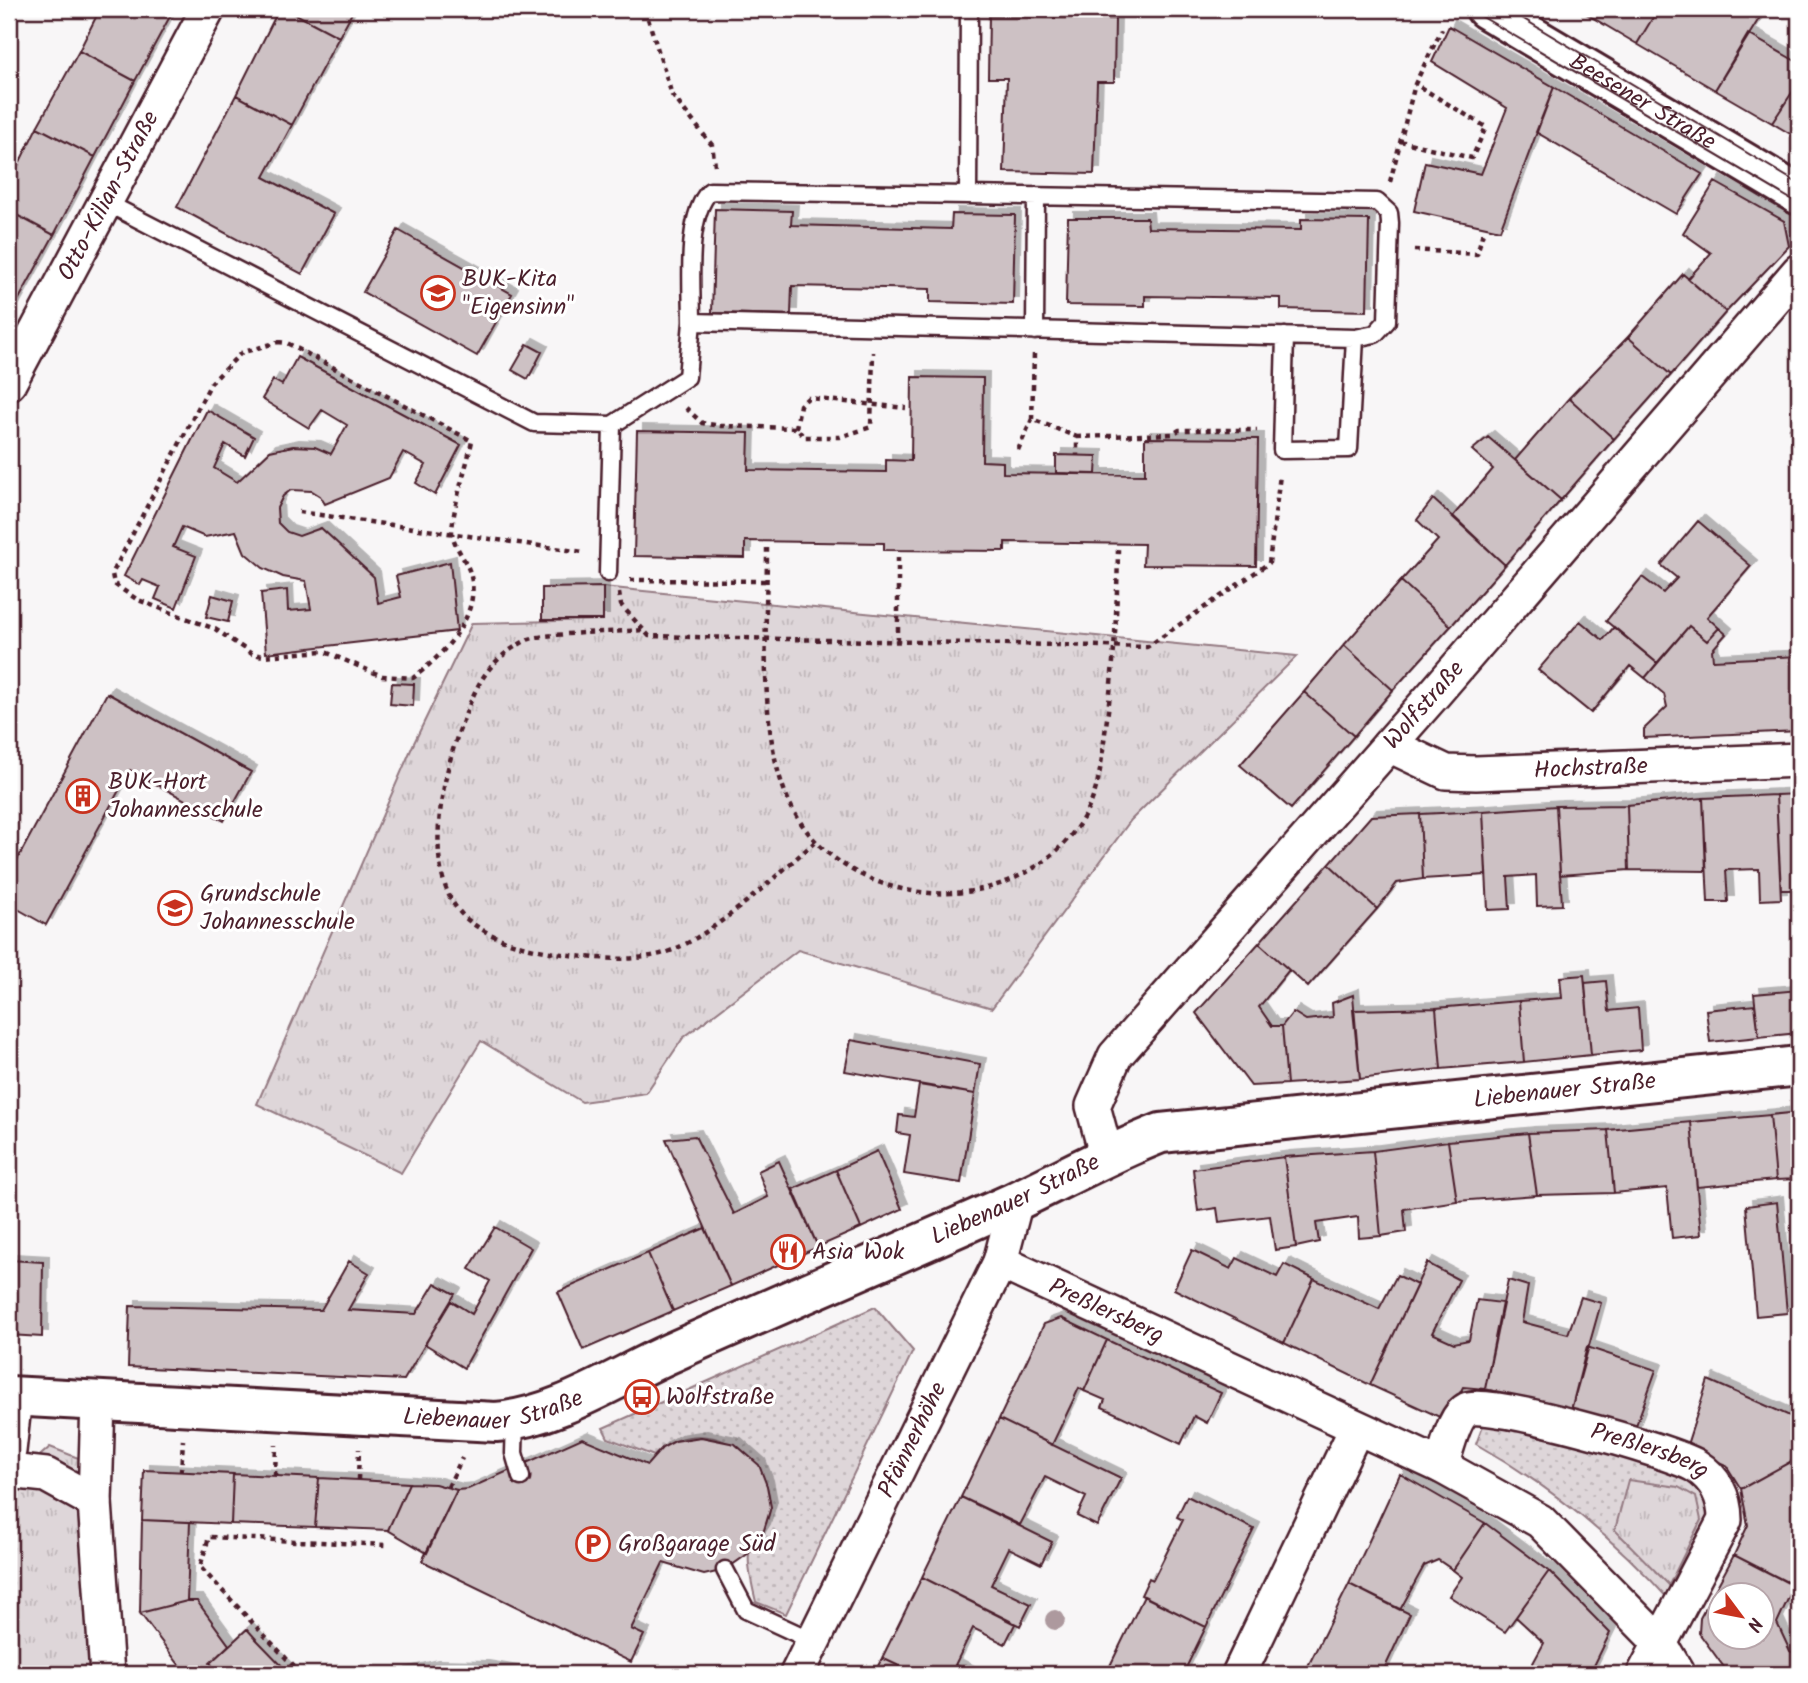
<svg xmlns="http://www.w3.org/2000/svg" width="1808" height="1683" viewBox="0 0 1808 1683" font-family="Kalam,sans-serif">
	<defs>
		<pattern id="grass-dots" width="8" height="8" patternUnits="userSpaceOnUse" patternTransform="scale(1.75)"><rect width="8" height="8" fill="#ded6d9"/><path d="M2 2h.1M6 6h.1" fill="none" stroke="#c0b7ba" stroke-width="1.8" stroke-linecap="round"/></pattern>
		<pattern id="park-tufts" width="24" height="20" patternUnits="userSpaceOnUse" patternTransform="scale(1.75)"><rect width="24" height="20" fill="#ded6d9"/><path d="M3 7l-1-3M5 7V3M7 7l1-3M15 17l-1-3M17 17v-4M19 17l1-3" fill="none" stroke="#c0b7ba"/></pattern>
		<filter id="shadow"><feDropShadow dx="6" dy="-6" stdDeviation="0" flood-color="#0004"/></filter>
	</defs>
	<rect width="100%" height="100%" fill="#f8f6f7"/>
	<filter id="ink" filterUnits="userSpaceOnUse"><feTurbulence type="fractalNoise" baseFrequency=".0143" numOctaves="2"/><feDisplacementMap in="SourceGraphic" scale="14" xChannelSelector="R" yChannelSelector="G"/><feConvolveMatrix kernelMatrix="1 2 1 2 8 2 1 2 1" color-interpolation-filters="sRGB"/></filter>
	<g filter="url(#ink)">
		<!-- grass -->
		<path fill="url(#grass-dots)" stroke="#947a82" stroke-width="2" d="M875,1307L913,1351L786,1614L756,1602C753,1589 747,1566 749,1554C753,1537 771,1525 770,1505C769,1448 695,1412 654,1456L608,1438L603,1428Z
			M1484,1423L1560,1437L1689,1476L1714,1509L1673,1604C1615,1539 1552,1487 1476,1444Z"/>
		<!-- park -->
		<path fill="url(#park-tufts)" stroke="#947a82" stroke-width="2" d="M603,587L1297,656L1131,820L992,1008L798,950L683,1038L646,1093L582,1102L481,1041L401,1173L257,1104L413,745L472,623L603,620Z
			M50,1447L86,1461L107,1674H9V1495L34,1461Z
			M1628,1480L1678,1487L1696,1497L1701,1520L1669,1585L1615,1530Z"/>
		<!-- building -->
		<path fill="#cdc1c4" stroke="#4a1f2b" stroke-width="2" fill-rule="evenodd" filter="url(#shadow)" d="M100,9H174L135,81L79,51Z
			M279,9H286L339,37L292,125L236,95Z
			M286,9H354L339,37Z
			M1578,9H1658L1637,44Z
			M1658,9H1765L1715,90L1637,44Z
			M989,16L1115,19L1114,82H1097L1094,174L1004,172L1007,78H988Z
			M1449,26L1554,87L1500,230L1414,211L1425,162L1481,174L1507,108L1432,62Z
			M1748,34L1799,63V82L1772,123L1715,90Z
			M79,51L135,81L95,157L37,127Z
			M1799,82V139L1772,123Z
			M1554,87L1702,174L1676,214L1536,132Z
			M236,95L292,125L264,177L334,214L302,274L177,207Z
			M37,127L95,157L54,235L9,211V184Z
			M1715,182L1784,221L1789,246L1726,312L1688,279L1711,253L1683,233Z
			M715,209L792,211L791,225L951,229L952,214L1015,215L1013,304L930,302V289L792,286L791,315L712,313Z
			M9,211L54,235L13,310L9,308Z
			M1068,218H1147L1148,228L1301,230V219L1369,220L1367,311L1281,309V298L1145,296V306L1066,305Z
			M398,230L512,294L477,356L363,292Z
			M1683,274L1726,312L1671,375L1628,337Z
			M1628,337L1671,375L1614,439L1569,398Z
			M527,344L542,352L528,379L512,370Z
			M297,357L461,445L435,495L416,483L426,465L403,452L389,478L325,504L320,496L312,491L291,490L283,496L277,508L278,523L287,532L299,536L321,528L374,577L378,603L401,597L396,576L450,562L457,631L266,653L261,593L287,590L288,611L311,609L306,581L283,577L263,568L245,553L236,531L205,537L182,527L173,547L196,556L176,608L155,599L160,587L143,580L140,585L124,576L207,410L254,437L245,456L225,444L214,468L237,482L270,451L293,446L315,447L331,454L347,425L322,410L309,428L262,399L273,380L282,385Z
			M912,377L983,378L982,461L1003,462V473L1145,475V438L1258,439L1256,566L1143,565L1144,544L1005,542V551L884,550V543L745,541V558L634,556L637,431L749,433L748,470L886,472V460L911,461Z
			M1569,398L1614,439L1561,500L1515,460Z
			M1799,415V434L1790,428Z
			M1488,437L1561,500L1505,565L1453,516L1493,469L1472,450Z
			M1056,455L1097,456L1096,474L1056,473Z
			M1433,499L1505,565L1451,626L1401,581L1438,540L1417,520Z
			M1698,521L1751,566L1707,617L1719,628L1707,641L1689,626L1657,663L1606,621L1642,577L1663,593L1677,578L1661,565Z
			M1401,581L1451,626L1393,690L1344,645Z
			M603,587V620H542V588Z
			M212,595L233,601L228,622L206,617Z
			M1580,621L1603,640L1614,627L1657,663L1645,678L1630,666L1591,713L1538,670Z
			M1689,626L1707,641L1719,628L1726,634L1712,650L1713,660L1799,656V731L1644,738V729L1667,707L1664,694L1645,678Z
			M1344,645L1393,690L1354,736L1304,692Z
			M392,683L414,684L413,706L390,704Z
			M1304,692L1354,736L1291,809L1240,765Z
			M107,693L251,772L224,821L130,770L46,925L9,904V875Z
			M1799,794V890H1781L1776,795Z
			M1776,795L1781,899L1760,900L1759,869L1726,870L1728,902H1708L1703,798Z
			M1703,798L1706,871L1629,870L1627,805Z
			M1627,805L1629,870L1560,875L1556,806Z
			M1556,806L1562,905L1537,906L1536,875L1508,877L1510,909L1488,910L1483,811Z
			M1483,811L1486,875L1423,879L1420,814Z
			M1420,814L1423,879L1397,883L1377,909L1329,864L1371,816Z
			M1329,864L1377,909L1308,987L1259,943Z
			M1259,943L1289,970L1259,1007L1272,1026H1282L1287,1084L1251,1086L1196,1013Z
			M1584,975L1591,1055L1524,1062L1519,1001L1562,998L1560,977Z
			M1606,981L1609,1011L1638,1008L1641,1050L1591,1055L1585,983Z
			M1799,990V1033L1759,1037L1754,994Z
			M1353,995L1360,1079L1287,1084L1282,1026L1293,1012L1306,1020L1333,1017L1332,1003Z
			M1519,1001L1524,1062L1441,1069L1436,1008Z
			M1755,1005L1759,1037L1710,1042L1706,1010Z
			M1436,1008L1441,1069L1360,1079L1353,1010Z
			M851,1040L980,1064L975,1094L845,1071Z
			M919,1085L975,1094L961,1183L904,1174L910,1135L897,1133L899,1115L914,1117Z
			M1799,1112V1179L1776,1180L1770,1115Z
			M1770,1115L1776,1180L1697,1187L1691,1122Z
			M1691,1122L1701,1235L1672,1238L1667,1188L1614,1193L1608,1130Z
			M1608,1130L1614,1193L1537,1195L1528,1133Z
			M1528,1133L1537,1195L1457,1201L1448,1141Z
			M695,1136L734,1214L768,1197L758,1171L779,1161L818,1247L731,1286L666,1139Z
			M1448,1141L1457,1201L1404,1209L1406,1232L1381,1236L1373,1151Z
			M877,1151L902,1209L861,1228L836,1170Z
			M1373,1151L1381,1236L1359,1238L1358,1217L1316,1223L1319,1242L1296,1247L1284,1157Z
			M1284,1157L1296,1247L1275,1250L1270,1216L1219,1222L1217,1208L1198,1211L1193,1169Z
			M836,1170L861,1228L818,1247L793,1189Z
			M1777,1202L1787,1313L1756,1316L1746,1206Z
			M495,1227L531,1248L464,1368L425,1344L451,1301L472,1314L490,1281L469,1269Z
			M705,1228L731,1286L673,1311L648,1253Z
			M1192,1250L1231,1269L1237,1258L1277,1277L1284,1264L1314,1279L1284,1343L1174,1289Z
			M648,1253L673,1311L583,1350L558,1292Z
			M9,1260L43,1262L42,1337L9,1335Z
			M349,1261L369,1273L348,1310L416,1314L435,1283L455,1294L404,1380L128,1367L130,1306L321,1310Z
			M1427,1263L1459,1280L1432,1333L1454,1343L1469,1340L1477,1300L1502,1303L1485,1389L1463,1387L1446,1420L1370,1385Z
			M1397,1275L1417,1285L1370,1385L1284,1343L1314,1279L1379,1309Z
			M1508,1280L1528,1286L1522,1322L1568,1334L1581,1297L1601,1303L1571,1410L1485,1389Z
			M1061,1318L1107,1340L1084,1391L1079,1388L1052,1445L999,1419L1044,1324Z
			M1107,1340L1221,1393L1207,1423L1194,1416L1181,1444L1102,1407L1105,1400L1084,1391Z
			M1587,1347L1656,1370L1634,1431L1571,1410Z
			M1708,1380L1790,1416L1799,1434V1457L1741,1489L1726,1465L1686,1448Z
			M999,1419L1121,1478L1097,1526L1077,1516L1086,1497L1045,1477L1020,1525L961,1497Z
			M701,1437L735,1444L759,1465L767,1486L771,1507L764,1530L749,1553L725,1570L704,1575L663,1563L631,1629L644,1635L631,1662L422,1561L457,1490L468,1489L582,1438L647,1465L662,1448L675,1441Z
			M1799,1457V1588L1734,1555L1748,1525L1741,1489Z
			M144,1470L233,1474L231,1524L142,1520Z
			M233,1474L319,1478L315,1527L231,1524Z
			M1400,1474L1485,1523L1453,1570L1438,1560L1424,1566L1400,1610L1349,1584Z
			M319,1478L358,1480L409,1483L388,1530L315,1527Z
			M409,1483L435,1484L457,1490L427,1553L388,1530Z
			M1187,1496L1254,1529L1206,1627L1141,1595L1149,1578L1153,1580L1183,1520L1177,1517Z
			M961,1497L1052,1542L1041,1564L1009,1548L991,1585L1031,1604L1020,1626L922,1577Z
			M142,1520L190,1522L187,1601L140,1613Z
			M1485,1523L1549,1571L1505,1632L1449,1596L1462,1577L1453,1570Z
			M1734,1555L1794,1586L1777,1623L1790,1651L1799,1656V1662L1778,1674H1729L1699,1633L1700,1618ZM1720,1596H1762V1638H1720Z
			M1549,1571L1610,1633L1590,1674H1527L1544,1643L1516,1617Z
			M922,1577L1015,1624L1005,1644L973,1628L955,1665L972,1674H916L882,1658Z
			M1349,1584L1410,1614L1382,1674H1304Z
			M1144,1596L1206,1627L1183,1674H1106Z
			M187,1601H197L229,1645L210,1663L220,1674H186L140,1613Z
			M247,1629L256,1639L290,1674H220L210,1663Z
			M882,1658L916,1674H874Z
			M1799,1662V1674H1778Z
			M432,1666L483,1667L524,1674H399Z"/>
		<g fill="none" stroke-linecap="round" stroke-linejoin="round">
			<!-- lane casing -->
			<g stroke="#4a1f2b" stroke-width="21">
				<path id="lane" d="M105,202L534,423L612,425L687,377L692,322L1355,338L1375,334L1387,321L1390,223L1389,213L1377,202L968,195
					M692,322C692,287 685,216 710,191L968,195L969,9
					M1035,331L1036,196
					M1285,336L1282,450L1349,449L1355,338
					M608,573L612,425
					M515,1420L514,1453L521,1477
					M725,1570L746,1610L813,1641"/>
			</g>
			<!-- street casing -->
			<g stroke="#4a1f2b" stroke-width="38">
				<g id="street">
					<path id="s1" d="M9,383L208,9"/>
					<path id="s2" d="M1389,745L1446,772L1476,773L1799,760"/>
					<path id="s3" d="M1106,1154L1093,1106L1115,1056L1435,693L1799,271"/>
					<path id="s4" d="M1000,1262L1441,1466L1540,1521L1659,1642L1678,1674"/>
					<path d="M98,1400L95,1502L107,1674"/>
					<path d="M9,1451L15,1397"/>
					<path id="s5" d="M1441,1466C1447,1451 1453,1416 1468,1409C1487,1399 1672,1451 1696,1466C1715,1478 1725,1497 1725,1520L1644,1674"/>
					<path d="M9,1471L46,1475L95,1502"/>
					<path id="s6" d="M797,1674L1000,1262L1016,1201"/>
					<path d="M1239,1674L1356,1429"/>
				</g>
			</g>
			<!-- secondary casing -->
			<g stroke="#4a1f2b" stroke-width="44">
				<g id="secondary">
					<path id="s7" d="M1486,9L1799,195"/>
					<path id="s8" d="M9,1396L496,1422C559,1417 619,1375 677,1350C788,1300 901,1253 1012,1203C1063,1179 1107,1154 1161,1133L1799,1066"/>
				</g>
			</g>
			<!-- path -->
			<path stroke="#4a1f2b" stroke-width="4.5" stroke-dasharray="5 5" stroke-linecap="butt" d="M645,9L672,95L712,145L715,165
				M1400,141L1472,158L1486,127L1415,84
				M1390,182L1415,84L1442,29
				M1414,250L1477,254L1483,232
				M278,342L287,343L472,441C466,470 454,501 452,531C452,543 465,559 469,570C485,613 443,655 413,678L382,676L323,651L264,656L252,654L215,629L138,600L114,584L112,574L211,383L241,353Z
				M1034,354L1032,419L1077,437V455
				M686,408L702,423L721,426L796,428L804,437H840L871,427L873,352
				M796,428L800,405L808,398L906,408
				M1077,437L1173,434L1179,430H1257
				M1018,450L1032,419
				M299,512L583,552
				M767,548C767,625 757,734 790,804C847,921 1033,925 1090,805C1100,782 1102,757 1105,733C1114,671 1117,611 1118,549
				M630,580L767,581
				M619,593L621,605L649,636L1147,647L1269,563L1280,475
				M642,630C622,632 540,633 527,640C482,663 475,690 458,734C441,784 420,881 468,920C493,940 525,948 556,953C587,958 625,962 656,955C706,945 776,875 815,842
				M898,642V555
				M181,1472L183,1440
				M275,1476L276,1445
				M358,1480L359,1449
				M448,1487L462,1458
				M301,1674L200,1567L209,1537L386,1545"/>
			<!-- lane -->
			<use href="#lane" stroke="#fff" stroke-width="16"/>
			<!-- street -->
			<use href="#street" stroke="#fff" stroke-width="33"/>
			<!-- secondary -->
			<use href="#secondary" stroke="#fff" stroke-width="38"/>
			<!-- tram -->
			<path stroke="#4a1f2b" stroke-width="2" d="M1469,9L1799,204
				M1507,9L1799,184"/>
		</g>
		<!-- trees -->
		<circle fill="#ad999e" cx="1055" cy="1620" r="10"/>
	</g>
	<!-- icons -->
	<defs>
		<g id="school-ring" transform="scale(1.75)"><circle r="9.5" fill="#fff" stroke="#c8321e" stroke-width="1.5"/><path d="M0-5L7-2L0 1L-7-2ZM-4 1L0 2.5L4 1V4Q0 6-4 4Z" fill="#c8321e"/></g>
		<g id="building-ring" transform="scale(1.75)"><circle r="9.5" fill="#fff" stroke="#c8321e" stroke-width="1.5"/><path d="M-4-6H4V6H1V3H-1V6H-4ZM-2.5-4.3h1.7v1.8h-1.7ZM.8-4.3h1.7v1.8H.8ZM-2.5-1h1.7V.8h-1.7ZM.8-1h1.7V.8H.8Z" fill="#c8321e"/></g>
		<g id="restaurant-ring" transform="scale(1.75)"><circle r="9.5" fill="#fff" stroke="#c8321e" stroke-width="1.5"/><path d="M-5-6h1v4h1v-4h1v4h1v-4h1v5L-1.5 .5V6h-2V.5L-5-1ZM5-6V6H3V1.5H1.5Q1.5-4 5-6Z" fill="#c8321e"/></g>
		<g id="bus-ring" transform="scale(1.75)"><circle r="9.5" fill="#fff" stroke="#c8321e" stroke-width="1.5"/><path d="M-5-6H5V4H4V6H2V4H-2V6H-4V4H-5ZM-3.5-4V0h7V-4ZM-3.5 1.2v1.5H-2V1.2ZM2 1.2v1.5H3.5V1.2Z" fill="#c8321e"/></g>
		<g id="parking-ring" transform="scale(1.75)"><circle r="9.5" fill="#fff" stroke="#c8321e" stroke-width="1.5"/><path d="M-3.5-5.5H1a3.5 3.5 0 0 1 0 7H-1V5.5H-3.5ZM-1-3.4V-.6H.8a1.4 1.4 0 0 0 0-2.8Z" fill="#c8321e"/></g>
	</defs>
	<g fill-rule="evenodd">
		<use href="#school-ring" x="438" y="293"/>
		<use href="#building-ring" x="83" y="796"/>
		<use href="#school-ring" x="175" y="908"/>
		<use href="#restaurant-ring" x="788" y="1252"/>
		<use href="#bus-ring" x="642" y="1397"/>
		<use href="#parking-ring" x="593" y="1544"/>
	</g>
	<g text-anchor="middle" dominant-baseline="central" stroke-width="6" stroke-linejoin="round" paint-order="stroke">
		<!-- street labels -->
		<g font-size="24" fill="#4a1f2b" stroke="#fff">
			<text stroke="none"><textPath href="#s7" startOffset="182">Beesener Straße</textPath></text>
			<text stroke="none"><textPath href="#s1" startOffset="212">Otto-Kilian-Straße</textPath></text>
			<text stroke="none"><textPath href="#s3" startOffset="572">Wolfstraße</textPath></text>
			<text stroke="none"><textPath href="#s2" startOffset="208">Hochstraße</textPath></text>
			<text stroke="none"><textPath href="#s8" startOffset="1620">Liebenauer Straße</textPath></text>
			<text stroke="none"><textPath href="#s8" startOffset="1054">Liebenauer Straße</textPath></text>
			<text stroke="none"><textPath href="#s4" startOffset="117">Preßlersberg</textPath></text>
			<text stroke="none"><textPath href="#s8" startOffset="486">Liebenauer Straße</textPath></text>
			<text stroke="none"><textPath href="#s6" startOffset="261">Pfännerhöhe</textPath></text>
			<text stroke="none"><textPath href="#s5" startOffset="252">Preßlersberg</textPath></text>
		</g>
		<!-- poi labels -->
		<g font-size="24" fill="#4a1f2b" stroke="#fff" text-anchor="start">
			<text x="462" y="279">BUK-Kita<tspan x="462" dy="28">"Eigensinn"</tspan></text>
			<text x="108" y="782">BUK-Hort<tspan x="108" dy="28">Johannesschule</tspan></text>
			<text x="200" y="894">Grundschule<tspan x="200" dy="28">Johannesschule</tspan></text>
			<text x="812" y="1252">Asia Wok</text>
			<text x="666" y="1397">Wolfstraße</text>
			<text x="618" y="1544">Großgarage Süd</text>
		</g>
	</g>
	<!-- margin -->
	<rect width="1808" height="1683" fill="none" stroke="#fff" stroke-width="35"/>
	<rect x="18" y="18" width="1773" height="1648" fill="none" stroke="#4a1f2b" stroke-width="2.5" filter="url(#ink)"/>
	<!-- north arrow -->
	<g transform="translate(1741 1616) rotate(122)"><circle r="33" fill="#ffffff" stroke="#b7a5aa" stroke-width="2"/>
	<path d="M0-5L12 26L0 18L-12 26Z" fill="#c8321e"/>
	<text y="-10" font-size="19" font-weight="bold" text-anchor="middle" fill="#4a1f2b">N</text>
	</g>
</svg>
